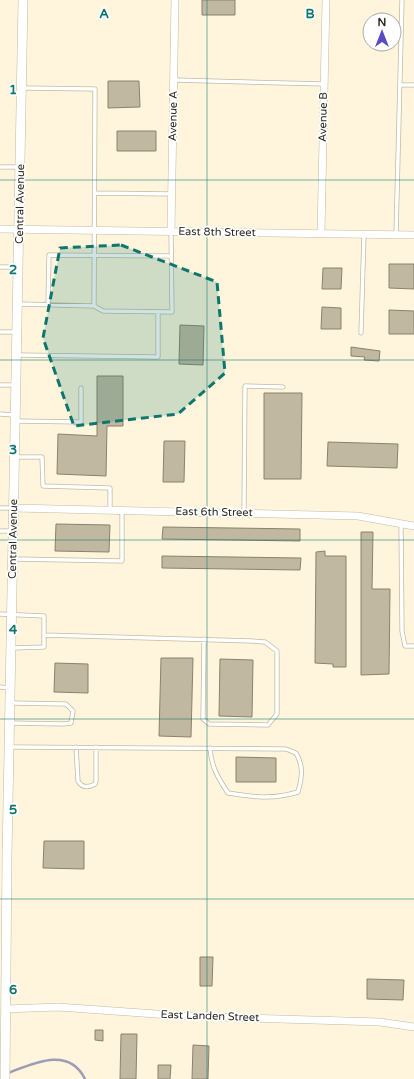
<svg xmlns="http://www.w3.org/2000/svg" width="414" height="1079" viewBox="0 0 414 1079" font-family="'Varela Round',sans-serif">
	<rect width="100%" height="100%" fill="#fef5dc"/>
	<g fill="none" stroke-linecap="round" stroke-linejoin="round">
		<!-- stream -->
		<path stroke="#9c9cb9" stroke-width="2.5" d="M8,1073C34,1063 69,1046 85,1079"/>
	</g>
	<!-- building -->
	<path fill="#c1b8a1" stroke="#8a826b" d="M202,0H235V15H202Z
		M108,81H139L140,107L108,108Z
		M117,131H156V151H117Z
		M389,264H414V289L389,288Z
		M323,268H342L341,289H322Z
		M322,307L341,308V329H321Z
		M389,310L414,311V334H389Z
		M180,325L204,326L203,365L179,364Z
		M351,347L380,351L379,361L364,360L365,357L351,356Z
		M97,376H123V426H107L106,476L57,474L58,434L97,436Z
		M264,393H302L301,479H264Z
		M164,441H185L184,482H163Z
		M328,442L398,444L397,468L327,466Z
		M56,524L110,525L109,552L55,551Z
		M163,527L300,529V541L162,539Z
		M361,532H373L372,589H390L389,674L361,675Z
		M325,551V556H346V667H333V664L315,663L316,552Z
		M162,556L301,558L300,570L162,568Z
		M161,658H193L191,737L159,736Z
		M220,659L253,660L252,717L219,716Z
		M55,663L88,664V693L54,692Z
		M236,757L276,758V782H236Z
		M44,841H84V869L43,868Z
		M200,957H213L212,986H200Z
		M367,979L404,980L403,1000L367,999Z
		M95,1030H103V1041L95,1040Z
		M121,1034H137L136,1079H120Z
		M193,1045L209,1046L208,1079H192Z
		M158,1065H171L170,1079H158Z"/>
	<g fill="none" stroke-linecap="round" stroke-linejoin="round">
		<!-- service casing -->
		<g stroke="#c2baa2" stroke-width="5">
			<path id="service" d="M174,80L324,84
				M400,85H414
				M23,88L95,89L94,306
				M0,167H19
				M95,193L172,194
				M396,235L402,0
				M0,267H17
				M19,304L94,306L103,311L172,312L171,231
				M48,305L49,255L171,256
				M0,332H17
				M361,333L364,234
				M18,355L158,357V312
				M0,385H15
				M0,414L14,415
				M16,421L81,422V388
				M16,457H42L43,486L110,488V510
				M0,508H13
				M244,513L245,386L283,387
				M401,523L402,631L405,646H414
				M0,531H12
				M14,559L122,561V510
				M0,614L44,616V647L12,648
				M45,635L252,641L265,642L277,651V714L268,725L209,724L203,719L204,639
				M0,687L9,688
				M10,723L63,724L71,723L73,711L66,704L11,703
				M10,747L286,749L296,753C304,767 302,777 298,792C272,800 253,797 228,793C218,778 211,766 210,748
				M76,747L78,781C82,788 88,788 95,784L96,781V747"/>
		</g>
		<!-- minor casing -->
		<g stroke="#c2baa2" stroke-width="8">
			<path id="minor" d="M0,229L414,235
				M171,231L175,0
				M321,233L326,0
				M14,508L358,516L414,526
				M6,1009L58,1007L184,1016L380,1022L414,1027"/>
		</g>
		<!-- tertiary casing -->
		<g stroke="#c2baa2" stroke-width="10">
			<path id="tertiary" d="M5,1079L7,857L23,0"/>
		</g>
		<!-- service -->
		<use href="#service" stroke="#fff" stroke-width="3.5"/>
		<!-- minor -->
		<use href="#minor" stroke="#fff" stroke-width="7"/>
		<!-- tertiary -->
		<use href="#tertiary" stroke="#fff" stroke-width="9"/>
	</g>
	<!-- marked area -->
	<path fill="#0f766e" fill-opacity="0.2" stroke="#0f766e" stroke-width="3" stroke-dasharray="8 5" stroke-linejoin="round" d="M121,245L217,282L225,373L178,414L74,426L43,338L60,248Z"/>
	<!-- grid -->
	<path fill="none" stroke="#0f766e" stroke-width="1" stroke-opacity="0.55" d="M207,0V1079M0,180H414M0,360H414M0,540H414M0,719H414M0,899H414"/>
	<g text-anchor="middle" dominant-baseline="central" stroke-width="3.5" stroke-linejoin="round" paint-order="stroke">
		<!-- street labels -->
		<g font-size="11" fill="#2d2920" stroke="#fff">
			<text transform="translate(173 116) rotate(-89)">Avenue A</text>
			<text transform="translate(323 117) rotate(-89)">Avenue B</text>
			<text transform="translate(20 204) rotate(-89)">Central Avenue</text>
			<text transform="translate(217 232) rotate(1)">East 8th Street</text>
			<text transform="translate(214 512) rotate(1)">East 6th Street</text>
			<text transform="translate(13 539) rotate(-89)">Central Avenue</text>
			<text transform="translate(210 1016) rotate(2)">East Landen Street</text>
		</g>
	</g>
	<g font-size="13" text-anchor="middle" font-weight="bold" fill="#0f766e" stroke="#fff" stroke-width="3.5" stroke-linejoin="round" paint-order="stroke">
		<text x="104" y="18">A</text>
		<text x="310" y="18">B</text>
		<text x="13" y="94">1</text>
		<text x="13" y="274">2</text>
		<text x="13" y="454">3</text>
		<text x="13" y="634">4</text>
		<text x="13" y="814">5</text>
		<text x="13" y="994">6</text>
	</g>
	<!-- north arrow -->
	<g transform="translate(382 32)"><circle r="19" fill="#ffffff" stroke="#aba9a6"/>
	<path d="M0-3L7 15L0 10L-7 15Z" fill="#594bc3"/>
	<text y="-6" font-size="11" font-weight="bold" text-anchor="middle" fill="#2d2920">N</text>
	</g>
</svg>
